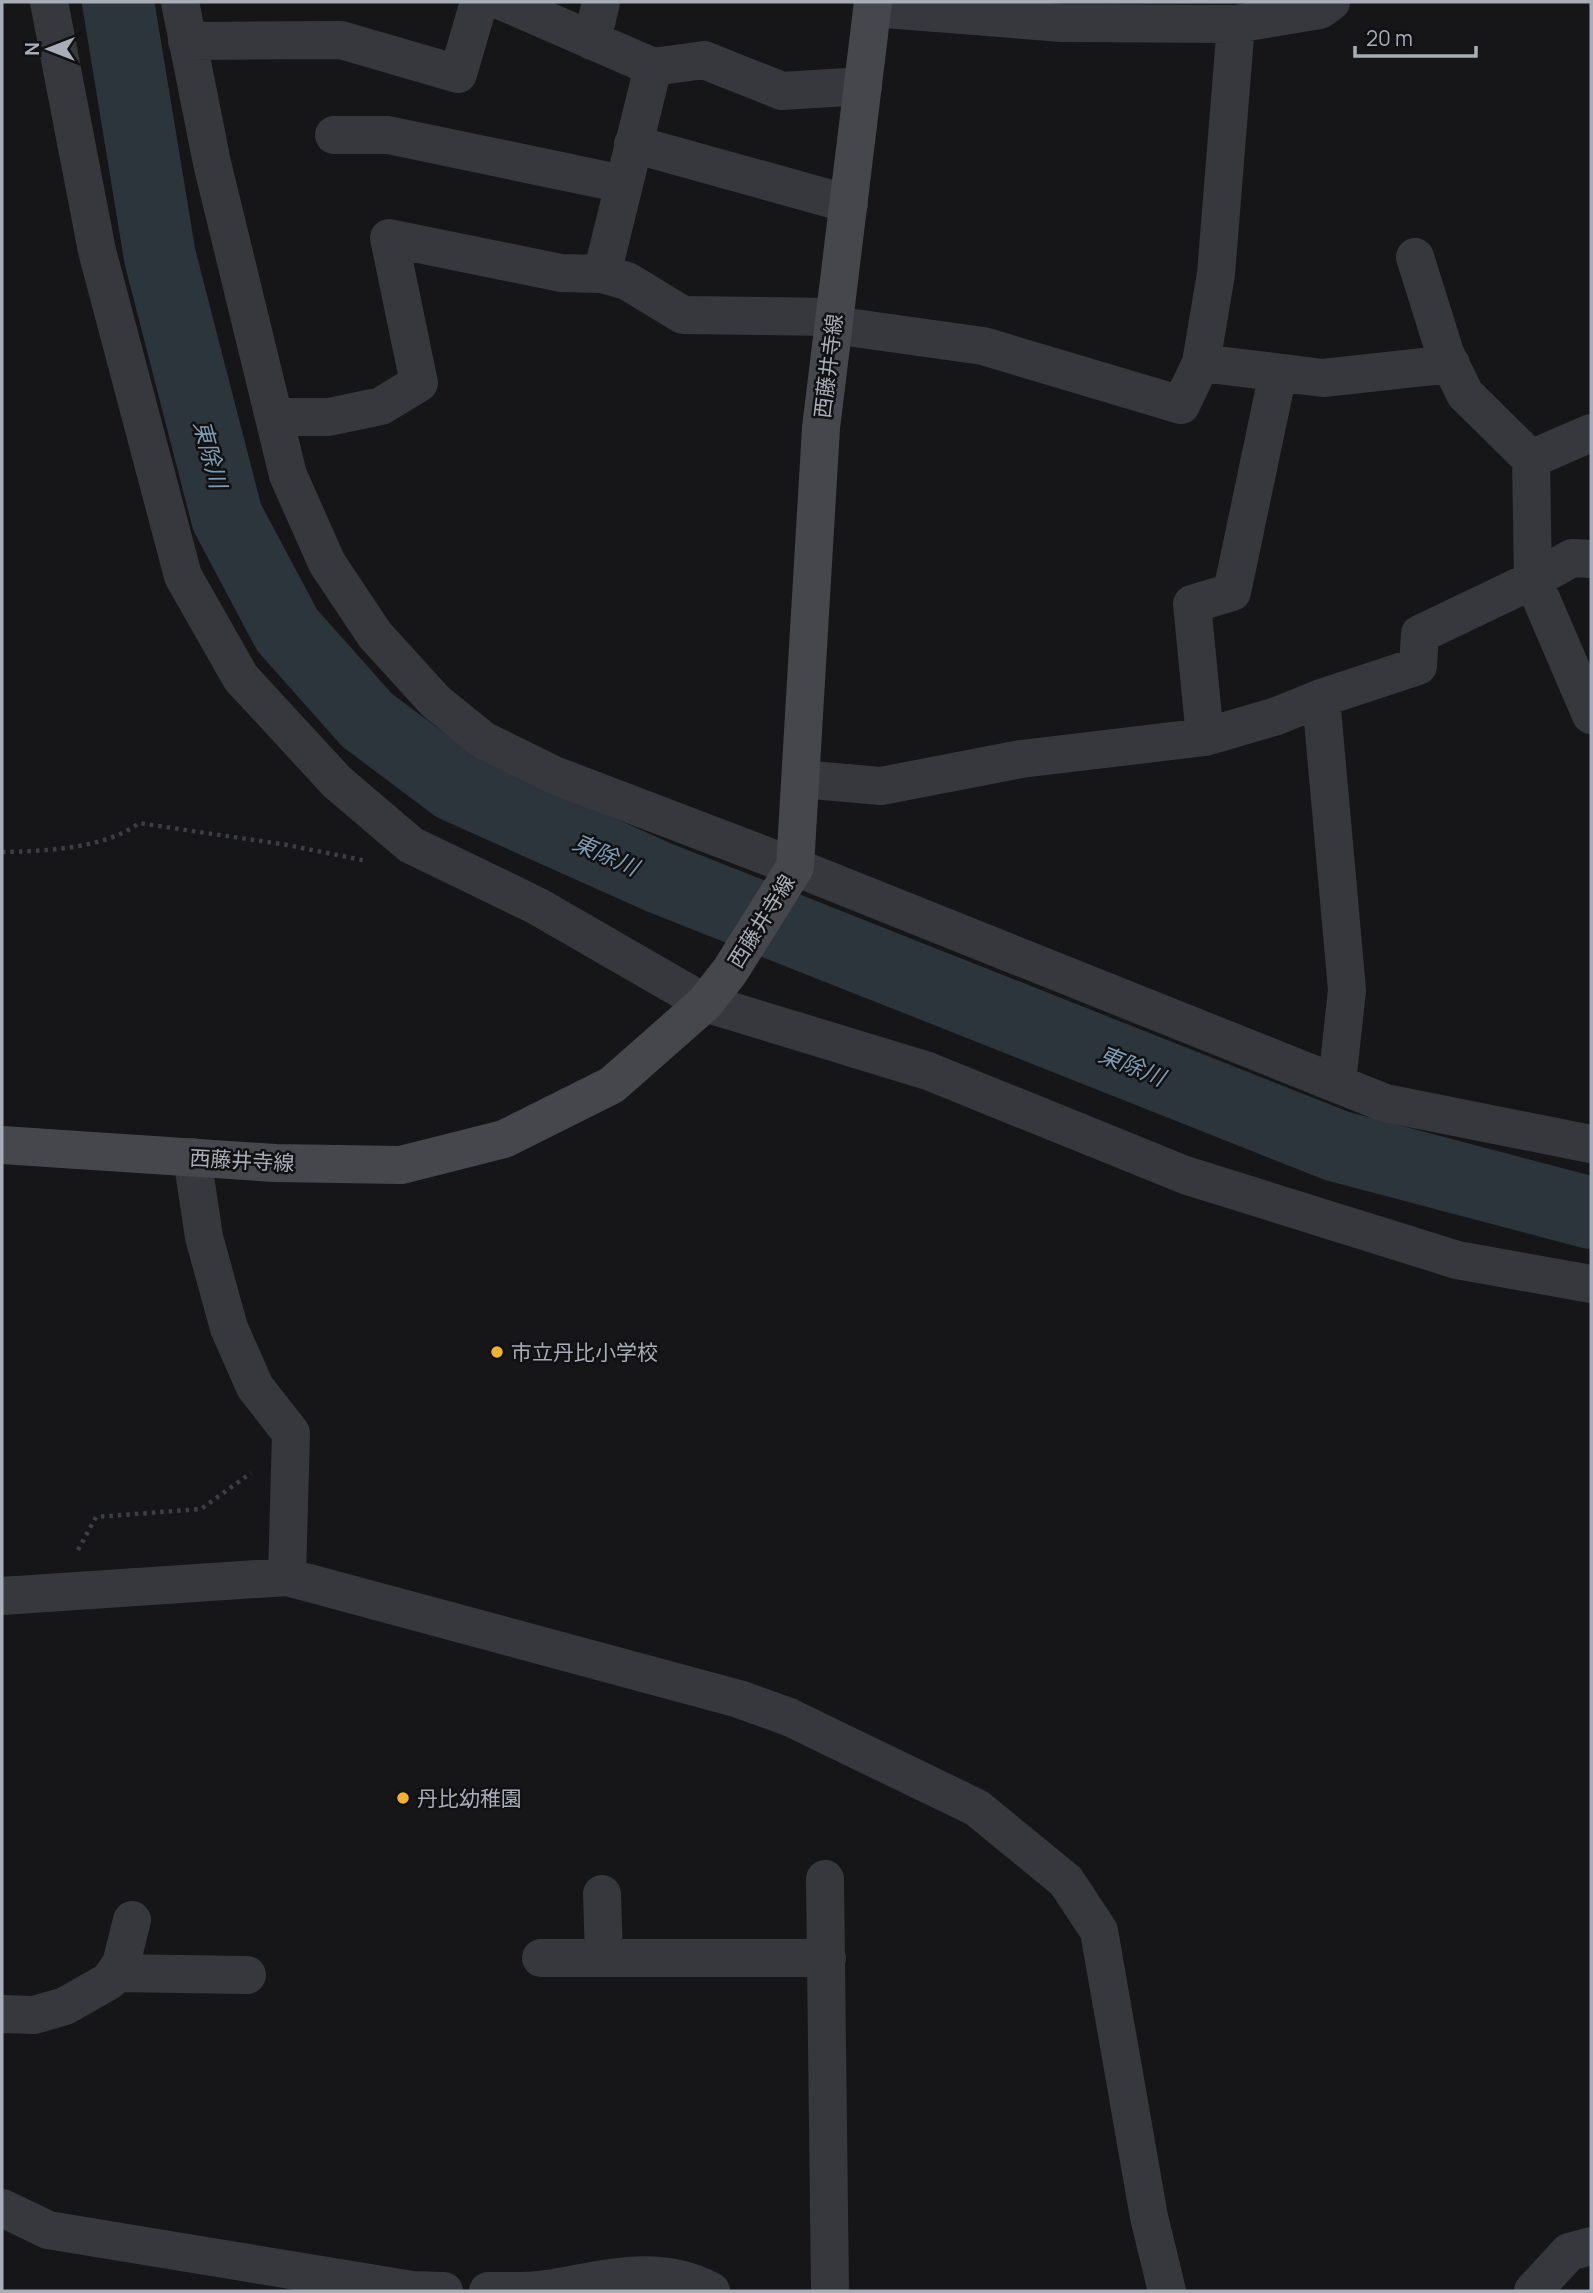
<svg xmlns="http://www.w3.org/2000/svg" width="1593" height="2293" viewBox="0 0 1593 2293" font-family="Manrope,'Noto Sans JP',sans-serif">
	<rect width="100%" height="100%" fill="#161618"/>
	<g fill="none" stroke-linecap="round" stroke-linejoin="round">
		<!-- river -->
		<path stroke="#2c353c" stroke-width="72" d="M118,2L160,257L227,517L287,630L367,720L455,786L658,877L1337,1146L1591,1213"/>
		<!-- path -->
		<path stroke="#3d3f44" stroke-width="4.5" stroke-dasharray="3.5 5" stroke-linecap="butt" d="M2,852C44,851 105,849 139,823L287,845L367,861
			M78,1550L96,1517L201,1509L251,1473"/>
		<!-- minor -->
		<path stroke="#37383d" stroke-width="38" d="M49,2L97,251L183,576L241,678L337,782L411,845L537,906L705,1003L928,1071L1185,1175L1457,1260L1591,1284
			M180,2L212,163L288,475L327,563L375,635L436,702L483,740L554,775L795,867L1385,1103L1591,1144
			M504,2L653,67L704,60L782,91L863,86
			M873,8L1062,23L1236,24L1320,10L1331,2
			M187,41L341,40L458,74L479,2
			M592,41L601,2
			M653,67L602,274L627,281L683,315L834,317
			M334,135H388L623,184
			M633,144L849,204
			M1415,257L1445,353L1465,394L1531,459
			M833,325L983,346L1181,405L1201,363L1216,274L1236,24
			M1201,363L1323,378L1451,364
			M274,417H329L381,406L419,383L389,238L561,273L602,274
			M1591,433L1531,459L1533,580L1591,715
			M1321,698L1347,990L1337,1083
			M1205,737L1192,604L1232,592L1278,373
			M801,779L881,786L1021,759L1205,737L1277,716L1321,698L1418,666L1420,634L1533,580L1572,558L1591,559
			M192,1157L204,1237L229,1328L255,1387L291,1433L287,1577
			M2,1596L287,1577L739,1699L789,1717L977,1808L1066,1881L1099,1931L1149,2217L1167,2291
			M825,1879L830,2291
			M602,1894L604,1958
			M541,1958H827
			M115,1973L247,1975
			M2,2014L34,2015L65,2006L109,1981L121,1964L132,1920
			M2,2208L48,2230L412,2290L444,2291
			M488,2291C507,2291 528,2292 547,2289C604,2280 657,2262 711,2291
			M1533,2291L1569,2252L1591,2246"/>
		<!-- secondary -->
		<path stroke="#45474d" stroke-width="38" d="M2,1145L275,1163L401,1165L504,1139L612,1085L705,1003L730,971L795,867L821,428L873,2"/>
	</g>
	<!-- markers -->
	<g fill="#f2b134" stroke="#111113" stroke-width="2.5">
		<circle cx="497" cy="1352" r="7"/>
		<circle cx="403" cy="1798" r="7"/>
	</g>
	<g text-anchor="middle" dominant-baseline="central" stroke-width="5" stroke-linejoin="round" paint-order="stroke">
		<!-- street labels -->
		<g font-size="21" fill="#a8adb8" stroke="#111113">
			<text transform="translate(828 366) rotate(-83)">西藤井寺線</text>
			<text transform="translate(761 921) rotate(-58)">西藤井寺線</text>
			<text transform="translate(242 1160) rotate(3)">西藤井寺線</text>
		</g>
		<!-- poi labels -->
		<g font-size="21" fill="#a8adb8" stroke="#111113" text-anchor="start">
			<text x="511" y="1352">市立丹比小学校</text>
			<text x="417" y="1798">丹比幼稚園</text>
		</g>
		<!-- water labels -->
		<g font-size="23" font-style="italic" fill="#7f9bb3" stroke="#111113">
			<text transform="translate(211 454) rotate(75)">東除川</text>
			<text transform="translate(606 854) rotate(24)">東除川</text>
			<text transform="translate(1132 1065) rotate(22)">東除川</text>
		</g>
	</g>
	<!-- border -->
	<rect width="1593" height="2293" fill="none" stroke="#a8adb8" stroke-width="7"/>
	<!-- north arrow -->
	<g transform="translate(49 49) rotate(270)" stroke="#111113" stroke-width="5" paint-order="stroke">
	<path d="M0-5L12 26L0 18L-12 26Z" fill="#a8adb8"/>
	<text y="-10" font-size="19" font-weight="bold" text-anchor="middle" fill="#a8adb8">N</text>
	</g>
	<!-- scale -->
	<path d="M1355 46v10h121v-10" fill="none" stroke="#a8adb8" stroke-width="3.5"/>
	<text x="1366" y="46" font-size="21" fill="#a8adb8" stroke="#111113" stroke-width="5" paint-order="stroke">20 m</text>
</svg>
